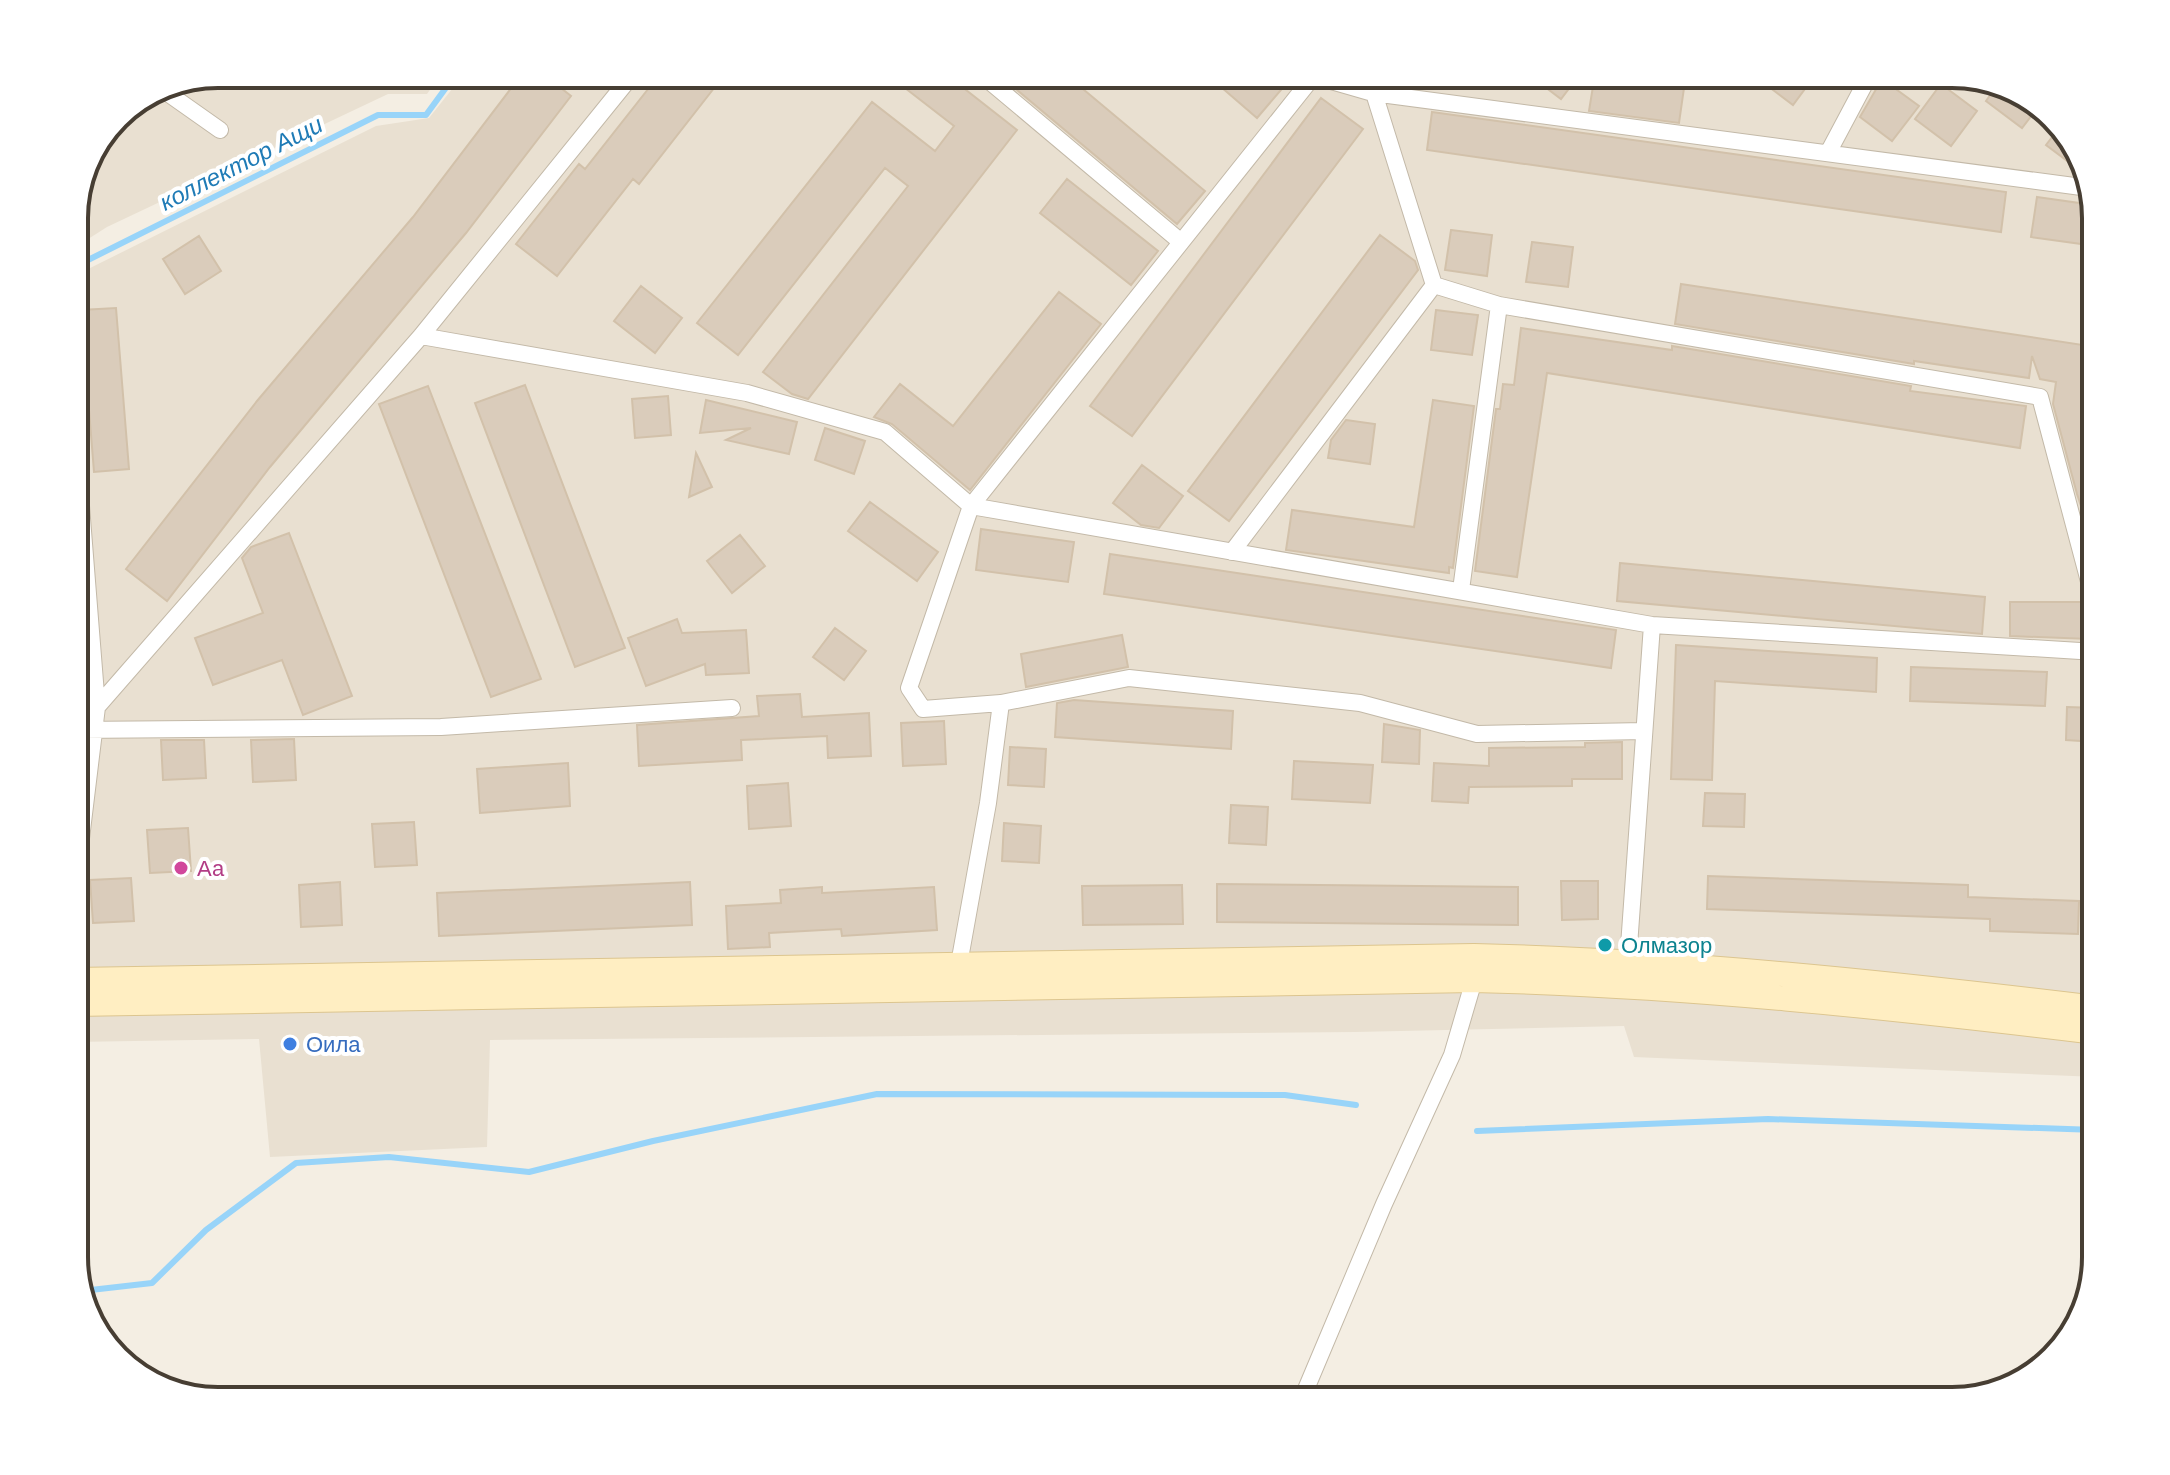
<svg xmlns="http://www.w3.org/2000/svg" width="2170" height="1475" viewBox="0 0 2170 1475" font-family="Helvetica,sans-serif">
	<rect width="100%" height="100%" fill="#f4eee3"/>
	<!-- residential -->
	<path fill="#e9e0d1" d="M218,74H441L427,94H388L107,227L74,248V209L116,116L163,85Z
		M464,74H1952L2032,99L2081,154L2096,217V1077L1634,1057L1624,1026L1355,1032L490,1040L487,1147L270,1157L259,1039L74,1042V276L376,126L429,118Z"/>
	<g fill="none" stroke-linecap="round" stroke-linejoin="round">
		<!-- stream -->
		<path stroke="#98d4f9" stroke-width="6" d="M74,267L378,115H426L456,74
			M1477,1131L1768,1119L2096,1130
			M82,1291L152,1283L206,1230L296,1163L389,1157L529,1172L653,1141L877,1094L1285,1095L1356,1105"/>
	</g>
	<!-- building -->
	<path fill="#daccbb" stroke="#d2c1aa" stroke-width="2" d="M522,74H543L571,96L466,233L270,467L167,601L126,569L257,401L413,217Z
		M660,74H725L639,184L633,179L557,276L516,244L579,164L585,169Z
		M887,74H970L961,86L1017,130L808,399L792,394L763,372L908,186L885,168L738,355L697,323L872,102L935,151L954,126Z
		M998,74H1065L1205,191L1177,224Z
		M1206,74H1274L1286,84L1257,118Z
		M1528,74H1580L1561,99Z
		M1595,74H1642L1685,81L1679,123L1589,111Z
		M1752,74H1816L1793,105Z
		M1882,79L1919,106L1892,141L1860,117Z
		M1941,84L1977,111L1951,146L1915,119Z
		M1996,87L2032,99L2039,106L2022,128L1986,101Z
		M1321,98L1363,129L1132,436L1090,406Z
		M1432,112L2006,192L2001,232L1427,150Z
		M2059,128L2081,154L2086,175L2046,145Z
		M1067,179L1158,251L1131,285L1040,213Z
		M2037,197L2093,205L2096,246L2031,237Z
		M1451,230L1492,235L1487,276L1445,270Z
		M1380,235L1415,261L1418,270L1229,521L1188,491Z
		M199,236L221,271L185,294L163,259Z
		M1532,242L1573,247L1568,287L1526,282Z
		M1681,284L2096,347V388L2085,387L2096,419V541L2093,542L2077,494L2053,404L2056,382L2040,379L2032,356L2029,378L1914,361V364L1675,324Z
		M641,286L682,318L655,353L614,321Z
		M1059,292L1101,324L970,490L892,424L874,417L900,384L953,426Z
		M116,308L129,469L94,472L81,310Z
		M1436,310L1478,315L1472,355L1431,350Z
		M1521,328L1672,350V346L1911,386L1910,391L2026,406L2020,448L1547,373L1517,577L1475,571L1496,409H1500L1503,384L1514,385Z
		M525,385L625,648L575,667L475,403Z
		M428,386L541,679L491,697L379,404Z
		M668,396L671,435L635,438L632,399Z
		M706,400L797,422L789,454L726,440L751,428L700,433Z
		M1433,400L1474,406L1453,568L1449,567V573L1286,550L1292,510L1414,527Z
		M1346,420L1375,424L1370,464L1328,458L1331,440Z
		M825,428L865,441L854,474L815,460Z
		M696,453L712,487L689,497Z
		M1142,465L1183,496L1159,528L1141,525L1113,503Z
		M870,502L938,552L917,581L848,531Z
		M981,529L1074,542L1068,582L976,570Z
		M289,533L352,696L303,715L282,660L213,685L195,638L263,613L242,558L251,547Z
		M740,535L765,566L732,593L707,561Z
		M1110,554L1616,630L1611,668L1104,594Z
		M1620,563L1985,597L1982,634L1617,601Z
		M2010,602H2083L2089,616V639L2010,636Z
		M677,619L682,633L746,630L749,673L706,675L705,664L646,686L628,638Z
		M835,628L866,651L844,680L813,657Z
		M1122,635L1128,667L1026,687L1021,654Z
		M1676,645L1877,658L1876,692L1715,681L1712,780L1671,779Z
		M1911,667L2047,672L2045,706L1910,701Z
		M800,694L802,717L869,713L871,756L828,758L827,736L741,740L742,760L639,766L637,725L759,716L757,696Z
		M1074,700L1233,711L1231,749L1055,737L1057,703Z
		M2067,707L2096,708V742L2066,740Z
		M944,721L946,764L903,766L901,723Z
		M1384,724L1420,730L1419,764L1382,762Z
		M294,739L296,780L253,782L251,740Z
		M161,740H204L206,778L163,780Z
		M1622,742V779H1572V786L1469,787L1468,803L1432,801L1434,763L1489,766V748L1585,747V743Z
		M1010,747L1046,749L1044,787L1008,785Z
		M1294,761L1373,765L1370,803L1292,799Z
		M568,763L570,806L480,813L477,769Z
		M788,783L791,826L749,829L747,786Z
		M1705,793L1745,794L1744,827L1703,826Z
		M1231,805L1268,807L1266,845L1229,843Z
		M414,822L417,865L375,867L372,824Z
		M1004,823L1041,826L1039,863L1002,861Z
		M188,828L191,871L150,873L147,830Z
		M1708,876L1968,885V897L2079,901L2078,934L1990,931V919L1707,909Z
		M131,878L134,921L93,923L90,880Z
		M1561,881H1598V919L1562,920Z
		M340,882L342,925L301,927L299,885Z
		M690,882L692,925L439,936L437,893Z
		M1217,884L1518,887V925L1217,922Z
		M1182,885L1183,924L1083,925L1082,886Z
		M822,887V893L934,887L937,930L842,936L841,929L769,933L770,947L728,949L726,906L781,903L780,890Z"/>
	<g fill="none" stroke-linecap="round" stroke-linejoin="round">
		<!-- street casing -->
		<g stroke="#c3b9a8" stroke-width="18">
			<path id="street" d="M981,74L1181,242
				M1307,74L1373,93L2089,188
				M1368,74L1434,285
				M1312,78L971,506L909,688L923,709L1001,703L1129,678L1360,703L1477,734L1644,731
				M159,87L220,130
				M1828,153L1870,74
				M1434,285L1499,305L2040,397L2096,608
				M421,336L747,393L885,432L971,506L1652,625L2096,652
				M74,418L97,707
				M1232,552L1434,285
				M1461,590L1499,305
				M74,730L441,727L732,708
				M74,896L97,707L421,336L633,74
				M1628,960L1652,625
				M959,964L988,803L1001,703
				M1301,1401L1384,1204L1452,1055L1474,980"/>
		</g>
		<!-- secondary casing -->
		<g stroke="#dcc58f" stroke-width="26">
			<path id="secondary" d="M74,980L1474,956C1683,961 1889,983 2096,1008
				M74,1004L1474,980C1683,985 1889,1007 2096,1032"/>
		</g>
		<!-- street -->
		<use href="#street" stroke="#fff" stroke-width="16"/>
		<!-- secondary -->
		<use href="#secondary" stroke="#ffeec2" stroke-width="24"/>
	</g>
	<!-- markers -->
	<circle fill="#d1479c" stroke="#fff" stroke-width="3" cx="181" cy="868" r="8"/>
	<circle fill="#0f9aa8" stroke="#fff" stroke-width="3" cx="1605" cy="945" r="8"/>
	<circle fill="#3f7fe0" stroke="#fff" stroke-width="3" cx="290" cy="1044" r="8"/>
	<g text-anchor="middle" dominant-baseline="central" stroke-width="8" stroke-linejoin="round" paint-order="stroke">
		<!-- hotel labels -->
		<g font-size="22" fill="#b23c85" stroke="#fff" text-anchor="start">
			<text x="197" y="868">Аа</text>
		</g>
		<!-- culture labels -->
		<g font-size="22" fill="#0d838f" stroke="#fff" text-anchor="start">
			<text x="1621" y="945">Олмазор</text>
		</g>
		<!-- shop labels -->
		<g font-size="22" fill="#366cbe" stroke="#fff" text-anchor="start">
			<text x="306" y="1044">Оила</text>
		</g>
		<!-- water labels -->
		<g font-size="24" font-style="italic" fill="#1f7bb6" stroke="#fff">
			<text transform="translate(241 163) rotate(-27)">коллектор Ащи</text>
		</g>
	</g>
	<!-- crop -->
	<path d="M0 0H2170V1475H0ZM218 88H1952A130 130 0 0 1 2082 218V1257A130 130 0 0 1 1952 1387H218A130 130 0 0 1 88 1257V218A130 130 0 0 1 218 88Z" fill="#fff" fill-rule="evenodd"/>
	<path fill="none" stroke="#473e33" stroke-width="4" d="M218 88H1952A130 130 0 0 1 2082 218V1257A130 130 0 0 1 1952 1387H218A130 130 0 0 1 88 1257V218A130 130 0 0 1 218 88Z"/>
</svg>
